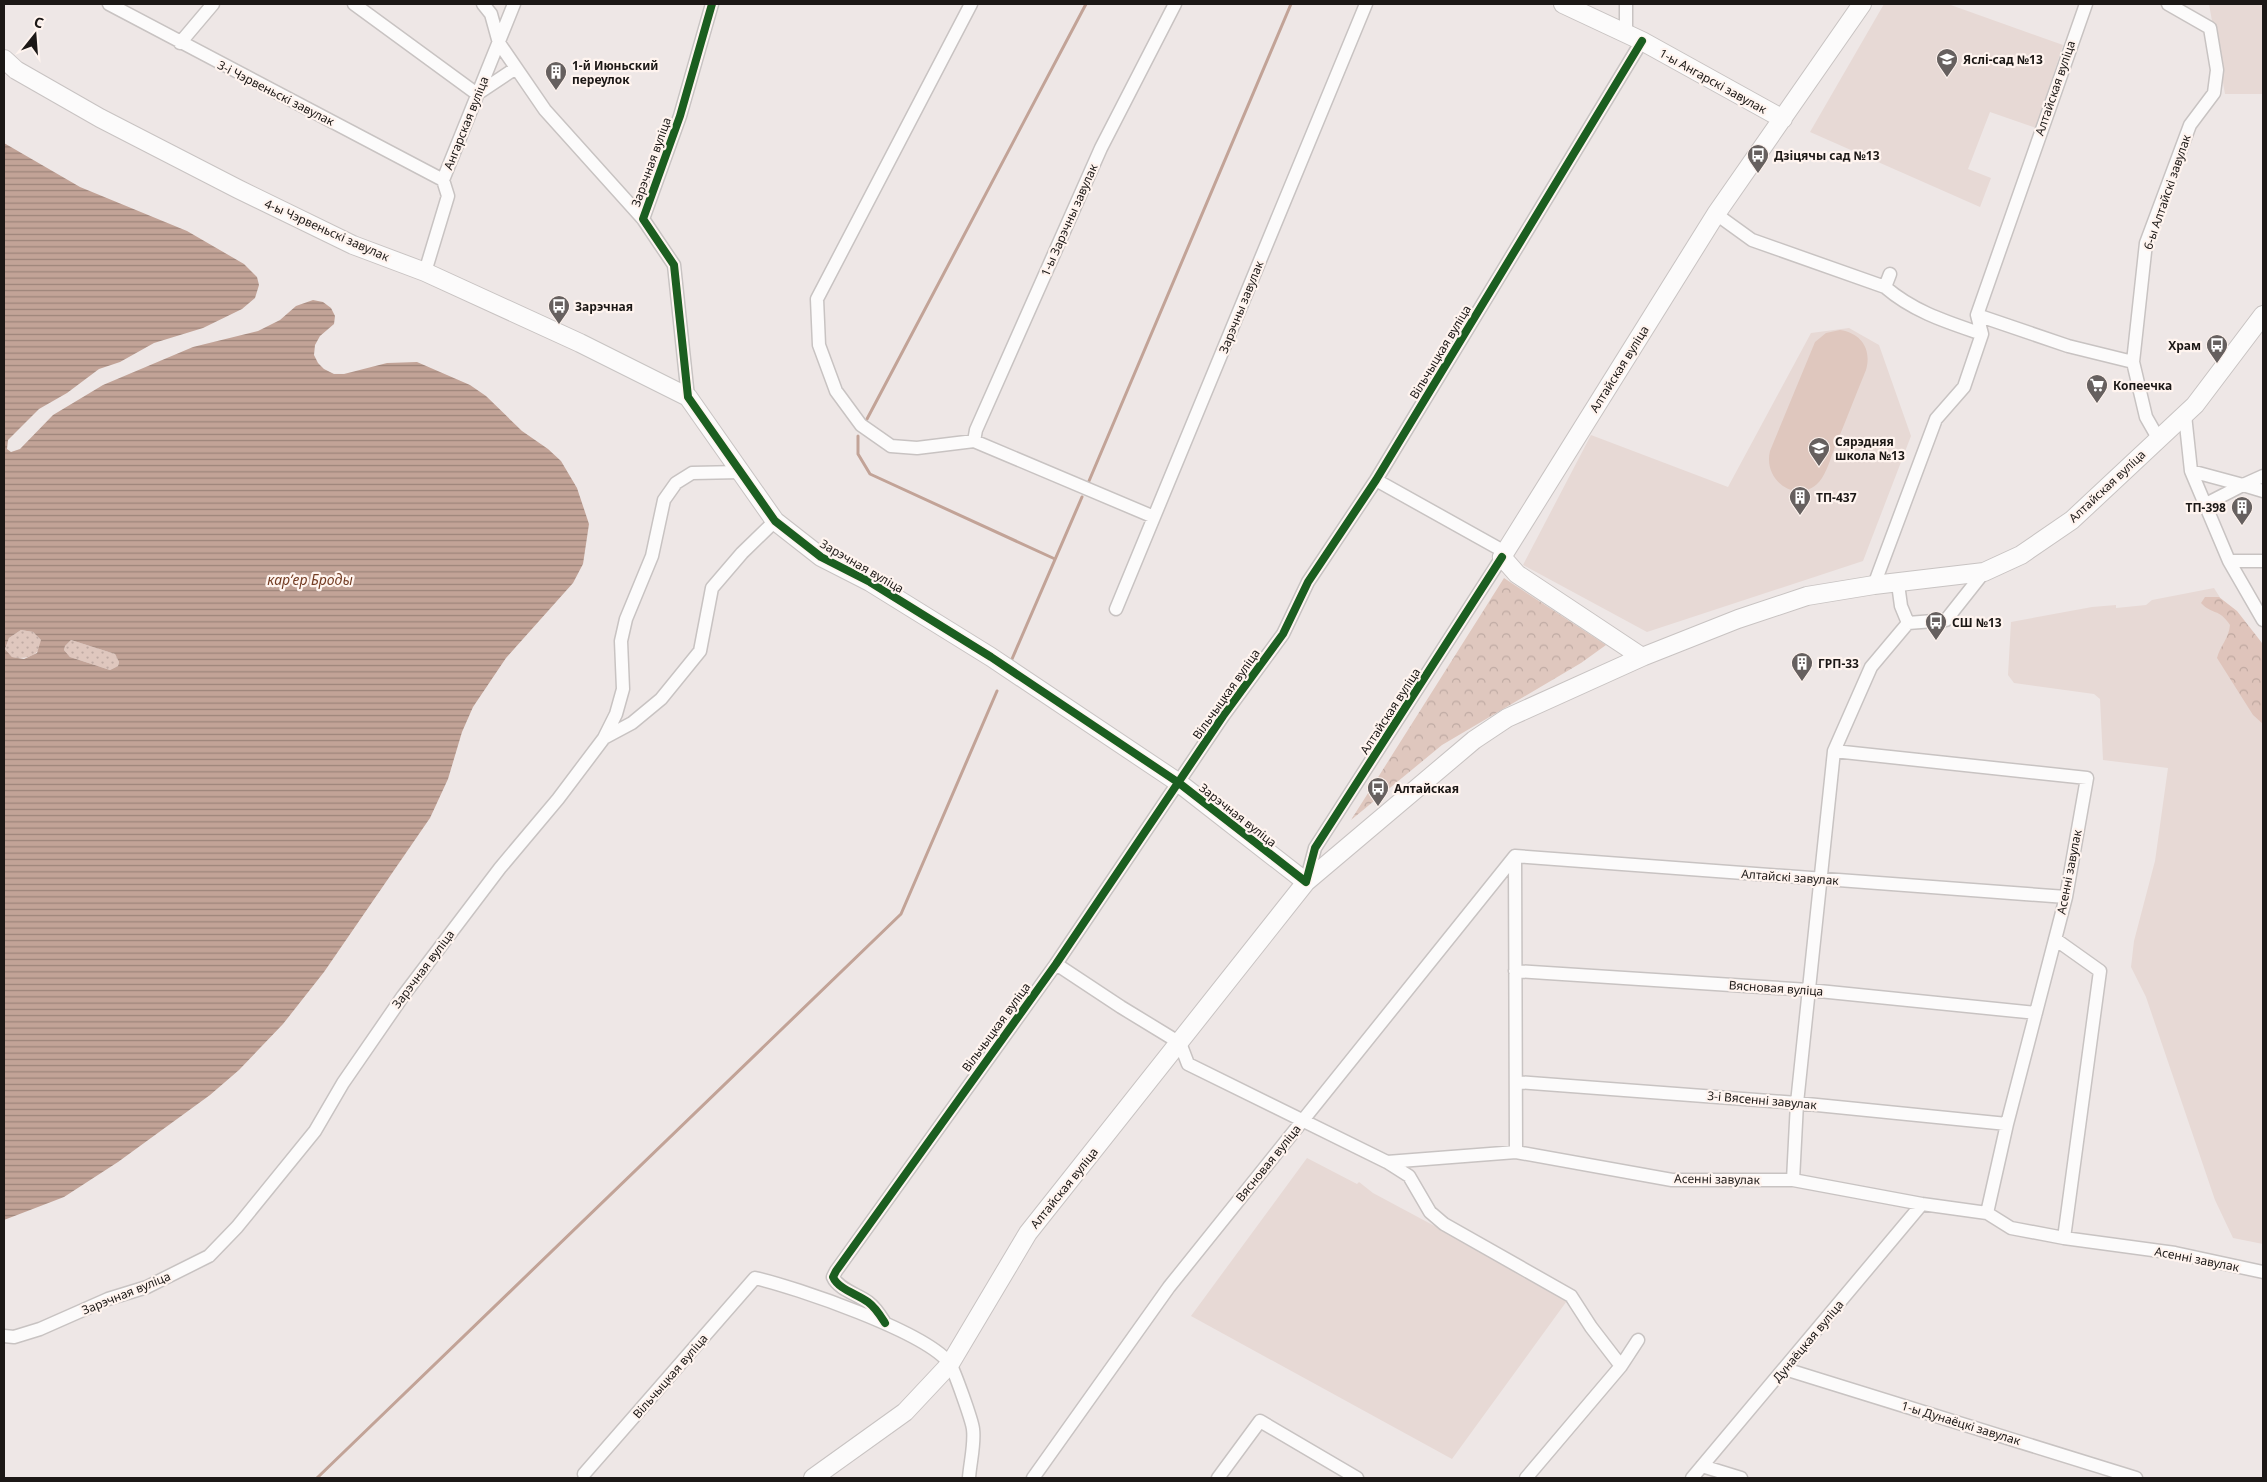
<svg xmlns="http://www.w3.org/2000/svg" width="2267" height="1482" viewBox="0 0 2267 1482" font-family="'Noto Sans',sans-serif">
	<defs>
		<pattern id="grass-dots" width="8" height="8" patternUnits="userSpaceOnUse" patternTransform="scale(1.25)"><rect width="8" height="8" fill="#dfc7be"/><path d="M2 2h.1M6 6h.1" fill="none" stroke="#bfaaa3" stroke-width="1.8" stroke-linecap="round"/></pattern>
		<pattern id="forest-crowns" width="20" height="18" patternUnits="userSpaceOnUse" patternTransform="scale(1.25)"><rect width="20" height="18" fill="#dfc4bb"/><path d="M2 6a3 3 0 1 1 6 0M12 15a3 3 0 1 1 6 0" fill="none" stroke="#bfa8a0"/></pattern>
		<pattern id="park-crowns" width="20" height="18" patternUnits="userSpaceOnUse" patternTransform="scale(1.25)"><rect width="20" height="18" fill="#dfc7be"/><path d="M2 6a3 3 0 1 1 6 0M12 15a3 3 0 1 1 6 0" fill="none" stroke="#bfaaa3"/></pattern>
		<pattern id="water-rules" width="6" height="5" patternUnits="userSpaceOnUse" patternTransform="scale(1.25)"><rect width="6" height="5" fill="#c2a397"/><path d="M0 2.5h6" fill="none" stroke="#9d847a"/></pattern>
	</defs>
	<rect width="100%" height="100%" fill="#eee7e6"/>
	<!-- built -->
	<path fill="#e7d9d5" d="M1884,4H1948L2063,45L2036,128L1990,112L1968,169L1991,178L1980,207L1810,132Z
		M2209,4H2263V94H2225Z
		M1849,328L1879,345L1911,436L1863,561L1647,632L1523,565L1591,435L1728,487L1811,333Z
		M2214,588L2256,655L2263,657V1244L2233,1238L2215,1200L2146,997L2131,967L2134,941L2155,861L2168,768L2103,760L2100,699L2094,694L2014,683L2008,675L2011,622L2092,607L2116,605V608L2146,605L2152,600Z
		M1307,1158L1357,1184L1359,1182L1373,1193L1569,1298L1452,1459L1191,1316Z"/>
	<!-- grass -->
	<path fill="url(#grass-dots)" d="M21,630L33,632L41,640C42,656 25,660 12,657L5,649L9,638Z
		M71,640L115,654L119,662L118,666L110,670L70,657L64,650L65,646Z"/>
	<!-- forest -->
	<path fill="url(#forest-crowns)" d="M2205,597H2219L2237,611L2262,643L2263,724L2253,715L2217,658C2220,646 2229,638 2230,625C2219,608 2212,615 2201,603Z"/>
	<!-- park -->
	<path fill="url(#park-crowns)" d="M1504,578L1606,645L1581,663L1442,745L1351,820Z"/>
	<!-- garden -->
	<path fill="#dfc7be" d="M1840,330C1861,333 1872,349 1866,370C1856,394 1847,418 1837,442C1832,453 1829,467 1822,478C1803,507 1762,484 1770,451L1815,342L1826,333Z"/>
	<!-- water -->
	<path fill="url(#water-rules)" fill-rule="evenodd" d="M4,143L80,187L187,231L244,264L257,277L259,285L255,298L242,309L203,328L154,343L120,362L99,369L67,393L39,409L8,440L7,449L11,452L20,449L53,415L103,385L193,347L258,331L280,320L296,306L313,300L323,302L331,308L335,316L334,324L320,336L315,345L314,355L318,363L324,369L334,374H344L387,363L417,362L470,385L486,396L522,431L548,449L561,461L577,488L589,524L583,564L573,583L506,658L473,707L462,732L448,779L430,818L324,972L283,1024L239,1070L210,1095L118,1162L64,1197L4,1220ZM21,630L33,632L41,640L37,653L24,659L12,657L5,649L9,638ZM71,640L115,654L119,662L118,666L110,670L70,657L64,650L65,646Z"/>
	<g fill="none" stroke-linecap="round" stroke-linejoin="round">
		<!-- stream -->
		<path stroke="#c2a397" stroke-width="3" d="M867,419L1086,4
			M858,436V454L870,474L1055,559
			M1089,481L1291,4
			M1012,659L1082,497
			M317,1478L901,914L997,691"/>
		<!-- street casing -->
		<g stroke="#c8c3c2" stroke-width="15">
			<path id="street" d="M109,4L443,180
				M354,4L477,94L516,68
				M483,4L491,14L499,43L545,110L643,219
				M971,4L817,299L819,345L836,391L861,425L891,446L917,448L974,441L1154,517
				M1626,4V34
				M180,43L213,4
				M1716,214L1752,240L1885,287C1914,312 1947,322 1982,334
				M425,272L448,196L443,180L514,4
				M1885,287L1890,274
				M1977,315L2068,346L2133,362
				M688,397L674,265L643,219L680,116L712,4
				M2185,415L2191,471L2229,561L2263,620
				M2158,438L2146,417L2133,362L2146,243L2190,125L2214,93L2217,70L2210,28L2168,4
				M974,441L976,430L1101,148L1175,4
				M2191,471L2243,485L2204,505
				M2263,476L2243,485L2263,491
				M1376,480L1505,552
				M2229,561H2263
				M1898,584L1901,606L1908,623L1946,620L1984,572
				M1874,585L1936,419L1964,387L1982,334L1977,315L2086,4
				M1116,609L1366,4
				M604,738L616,714L623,689L621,641L626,619L652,556L664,500L676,483L692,473L741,472
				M1834,751L2087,778L2066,897L2007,1124L1987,1213
				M1515,856L2066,897
				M1515,856L1516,1152
				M1306,882L1315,848L1502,557
				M2055,939L2100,971L2064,1238
				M1056,964L1121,1007L1180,1043L1188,1064L1387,1162L1409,1176L1430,1212L1444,1224L1571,1296L1591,1327L1621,1366
				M1515,971L1809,990L2036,1013
				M1516,1082L1797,1103L2007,1124
				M1387,1162L1516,1152L1672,1180H1793L1922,1204L1987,1213L2011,1228L2064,1238L2175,1253L2263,1272
				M1793,1180L1797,1103L1834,751L1871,667L1908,623
				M885,1323C880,1315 876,1308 868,1302C857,1294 838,1289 833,1277L836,1271L1056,964L1223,716L1283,634L1308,582L1376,480L1642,41
				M4,1336L14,1337L40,1329L108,1299L147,1287L209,1256L237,1227L315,1131L343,1083L403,996L500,868L558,799L604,738L632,723L661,699L700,651L712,588L742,553L775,521
				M1785,1369L2136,1478
				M1702,1466L1741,1478
				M584,1474L755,1278C795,1287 927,1332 950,1364C954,1370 972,1420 973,1429C975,1444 970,1463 969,1478
				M1033,1478L1169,1287L1515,856
				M1218,1478L1260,1421L1357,1478
				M1526,1478L1621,1366L1638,1340
				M1692,1478L1922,1204"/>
		</g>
		<!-- secondary casing -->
		<g stroke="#c8c3c2" stroke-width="20">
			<path id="secondary" d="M1563,4L1642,41L1783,119
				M4,59L16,70L100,118L238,189L353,245L425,272L580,343L688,397L775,521L821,557L870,582L991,657L1179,783L1306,882
				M1642,657L1517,574L1502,557L1716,214L1862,4
				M813,1478L905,1412L950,1364L1028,1233L1306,882L1474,740L1507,718L1642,657L1738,619L1807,596L1874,585L1984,572L2021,555L2072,520L2195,405L2263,315"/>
		</g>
		<!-- street -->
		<use href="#street" stroke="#fcfbfb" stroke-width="12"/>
		<!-- secondary -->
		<use href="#secondary" stroke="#fcfbfb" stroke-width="18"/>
		<!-- cycleway casing -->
		<g stroke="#fff4ef" stroke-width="11">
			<path id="cycleway" d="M712,4L680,116L643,219L674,265L688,397L775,521L821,557L870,582L991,657L1179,783L1306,882L1315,848L1502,557
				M885,1323C880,1315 876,1308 868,1302C857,1294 838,1289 833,1277L836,1271L1056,964L1223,716L1283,634L1308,582L1376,480L1642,41"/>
		</g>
		<!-- cycleway -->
		<use href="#cycleway" stroke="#1b5e20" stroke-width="8"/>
	</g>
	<!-- icons -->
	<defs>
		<g id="school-pin" transform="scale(1.125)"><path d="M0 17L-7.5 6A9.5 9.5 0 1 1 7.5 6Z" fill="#66605f" stroke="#fff4ef"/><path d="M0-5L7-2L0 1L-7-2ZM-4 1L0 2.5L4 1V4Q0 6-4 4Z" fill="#fff"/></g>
		<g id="building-pin" transform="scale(1.125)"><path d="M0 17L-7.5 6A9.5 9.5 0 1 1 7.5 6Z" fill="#66605f" stroke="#fff4ef"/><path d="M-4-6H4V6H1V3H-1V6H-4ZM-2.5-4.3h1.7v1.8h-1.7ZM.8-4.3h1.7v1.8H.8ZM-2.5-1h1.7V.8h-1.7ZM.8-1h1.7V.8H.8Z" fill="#fff"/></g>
		<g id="bus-pin" transform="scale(1.125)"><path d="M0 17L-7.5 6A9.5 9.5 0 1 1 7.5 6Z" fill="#66605f" stroke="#fff4ef"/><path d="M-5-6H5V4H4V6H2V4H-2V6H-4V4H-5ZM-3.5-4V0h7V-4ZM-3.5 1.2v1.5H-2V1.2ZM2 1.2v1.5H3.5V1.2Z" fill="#fff"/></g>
		<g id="supermarket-pin" transform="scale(1.125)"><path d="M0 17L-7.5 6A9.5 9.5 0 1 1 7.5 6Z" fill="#66605f" stroke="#fff4ef"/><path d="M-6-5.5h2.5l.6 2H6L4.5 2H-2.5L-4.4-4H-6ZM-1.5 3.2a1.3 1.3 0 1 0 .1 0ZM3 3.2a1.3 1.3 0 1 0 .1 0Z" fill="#fff"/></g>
	</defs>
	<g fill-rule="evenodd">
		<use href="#school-pin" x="1947" y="59"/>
		<use href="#building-pin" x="556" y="72"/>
		<use href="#bus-pin" x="1758" y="155"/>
		<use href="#bus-pin" x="559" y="306"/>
		<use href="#bus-pin" x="2217" y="345"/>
		<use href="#supermarket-pin" x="2097" y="385"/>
		<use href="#school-pin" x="1819" y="448"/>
		<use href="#building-pin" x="1800" y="497"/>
		<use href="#building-pin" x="2242" y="507"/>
		<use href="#bus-pin" x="1936" y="622"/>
		<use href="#building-pin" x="1802" y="663"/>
		<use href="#bus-pin" x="1378" y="788"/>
	</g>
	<g text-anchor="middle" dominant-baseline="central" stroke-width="4.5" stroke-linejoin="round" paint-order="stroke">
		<!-- poi labels -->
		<g font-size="12" font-weight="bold" fill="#1c1816" stroke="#fff4ef" text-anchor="start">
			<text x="1963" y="59">Яслі-сад №13</text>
			<text x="572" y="65">1-й Июньский<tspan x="572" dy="14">переулок</tspan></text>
			<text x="1774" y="155">Дзіцячы сад №13</text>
			<text x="575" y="306">Зарэчная</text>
			<text x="2201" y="345" text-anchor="end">Храм</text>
			<text x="2113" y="385">Копеечка</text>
			<text x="1835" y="441">Сярэдняя<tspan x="1835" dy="14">школа №13</tspan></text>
			<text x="1816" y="497">ТП-437</text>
			<text x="2226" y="507" text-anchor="end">ТП-398</text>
			<text x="1952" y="622">СШ №13</text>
			<text x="1818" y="663">ГРП-33</text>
			<text x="1394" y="788">Алтайская</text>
		</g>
		<!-- street labels -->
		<g font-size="12" fill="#1c1816" stroke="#fff4ef">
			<text transform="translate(1713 81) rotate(29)">1-ы Ангарскі завулак</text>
			<text transform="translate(2055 88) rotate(-71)">Алтайская вуліца</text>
			<text transform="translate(276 93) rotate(27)">3-і Чэрвеньскі завулак</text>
			<text transform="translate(466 123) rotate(-68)">Ангарская вуліца</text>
			<text transform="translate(651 162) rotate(-70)">Зарэчная вуліца</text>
			<text transform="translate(2167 192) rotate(-71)">6-ы Алтайскі завулак</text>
			<text transform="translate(1069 220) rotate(-66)">1-ы Зарэчны завулак</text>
			<text transform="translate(327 230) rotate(24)">4-ы Чэрвеньскі завулак</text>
			<text transform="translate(1241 307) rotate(-68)">Зарэчны завулак</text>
			<text transform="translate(1440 352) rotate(-59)">Вільчыцкая вуліца</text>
			<text transform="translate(1619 369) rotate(-58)">Алтайская вуліца</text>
			<text transform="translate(2107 486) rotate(-43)">Алтайская вуліца</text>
			<text transform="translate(862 566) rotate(30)">Зарэчная вуліца</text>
			<text transform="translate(1226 694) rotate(-55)">Вільчыцкая вуліца</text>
			<text transform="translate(1390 711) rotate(-57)">Алтайская вуліца</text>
			<text transform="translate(1238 815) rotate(38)">Зарэчная вуліца</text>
			<text transform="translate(2069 872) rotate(-79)">Асенні завулак</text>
			<text transform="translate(1790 877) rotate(4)">Алтайскі завулак</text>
			<text transform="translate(423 969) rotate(-53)">Зарэчная вуліца</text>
			<text transform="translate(1776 988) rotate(4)">Вясновая вуліца</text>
			<text transform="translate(996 1027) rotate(-54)">Вільчыцкая вуліца</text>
			<text transform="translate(1762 1100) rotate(5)">3-і Вясенні завулак</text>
			<text transform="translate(1268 1163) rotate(-51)">Вясновая вуліца</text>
			<text transform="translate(1717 1179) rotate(1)">Асенні завулак</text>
			<text transform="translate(1064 1188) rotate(-51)">Алтайская вуліца</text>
			<text transform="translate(2197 1259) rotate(11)">Асенні завулак</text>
			<text transform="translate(126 1293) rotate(-22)">Зарэчная вуліца</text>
			<text transform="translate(1808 1341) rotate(-50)">Дунаёцкая вуліца</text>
			<text transform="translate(670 1376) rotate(-49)">Вільчыцкая вуліца</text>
			<text transform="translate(1961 1423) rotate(17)">1-ы Дунаёцкі завулак</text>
		</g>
		<!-- water labels -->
		<g font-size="14" font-style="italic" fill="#743d24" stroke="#fff4ef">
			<text x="310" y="579">карʼер Броды</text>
		</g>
	</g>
	<!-- border -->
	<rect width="2267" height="1482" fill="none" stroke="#1c1816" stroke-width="10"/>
	<!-- north arrow -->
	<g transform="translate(35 35) rotate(17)" stroke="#fff4ef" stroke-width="4" paint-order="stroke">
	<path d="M0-4L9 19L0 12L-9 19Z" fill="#1c1816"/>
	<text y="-8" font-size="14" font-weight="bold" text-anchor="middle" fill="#1c1816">С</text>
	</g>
</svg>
